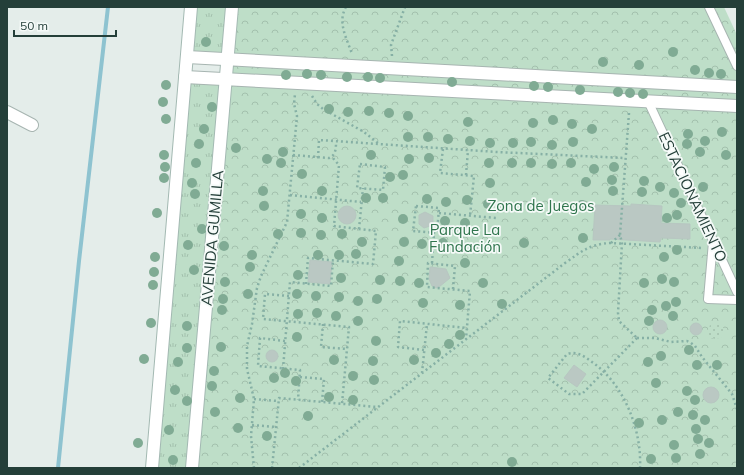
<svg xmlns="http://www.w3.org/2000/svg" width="744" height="475" viewBox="0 0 744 475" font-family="Mulish,sans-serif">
	<defs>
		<pattern id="grass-tufts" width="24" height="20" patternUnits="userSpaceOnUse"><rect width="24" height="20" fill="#bedec8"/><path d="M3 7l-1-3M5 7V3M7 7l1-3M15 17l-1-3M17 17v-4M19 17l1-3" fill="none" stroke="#a3c0ad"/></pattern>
		<pattern id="park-crowns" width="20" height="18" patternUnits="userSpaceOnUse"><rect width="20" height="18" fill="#bedec8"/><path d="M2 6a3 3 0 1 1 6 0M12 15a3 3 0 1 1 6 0" fill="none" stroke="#a3c0ad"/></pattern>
		<pattern id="garden-dots" width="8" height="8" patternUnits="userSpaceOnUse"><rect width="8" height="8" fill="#bedec8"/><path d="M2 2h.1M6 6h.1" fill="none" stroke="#a3c0ad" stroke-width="1.8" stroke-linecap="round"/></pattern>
	</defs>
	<rect width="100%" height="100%" fill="#e4edea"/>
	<!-- grass -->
	<path fill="url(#grass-tufts)" d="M193,7H229L226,58L188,56Z
		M187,78L224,80L190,468H154Z"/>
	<!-- park -->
	<path fill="url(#park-crowns)" d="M232,7H724L737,35V468H192Z"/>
	<!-- garden -->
	<path fill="url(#garden-dots)" d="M708 331a8 8 0 1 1 16 0a8 8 0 1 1-16 0Z"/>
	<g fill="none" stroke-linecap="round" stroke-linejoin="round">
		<!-- stream -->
		<path stroke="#8ec3d0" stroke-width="4" d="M58,468L79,261L108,7"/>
	</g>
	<!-- building -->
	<path fill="#bac8c3" stroke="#b7c7c1" d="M631,204L662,206L661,223L690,224V239L661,238L660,242L610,239V240H593L595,205L631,206Z
		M338 215a9 9 0 1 1 18 0a9 9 0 1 1-18 0Z
		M425,212L433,216V225L424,228L419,224V215Z
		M310,260L332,262L330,284L308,282Z
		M430,267L446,269L450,278L439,287L436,288L432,286L429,279Z
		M653 327a7 7 0 1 1 14 0a7 7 0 1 1-14 0Z
		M690 329a6 6 0 1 1 12 0a6 6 0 1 1-12 0Z
		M266 356a6 6 0 1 1 12 0a6 6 0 1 1-12 0Z
		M574,365L586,374L577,387L564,378Z
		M703 395a8 8 0 1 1 16 0a8 8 0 1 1-16 0Z"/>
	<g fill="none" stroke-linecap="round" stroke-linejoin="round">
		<!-- service casing -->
		<g stroke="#a7b5b1" stroke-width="10">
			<path id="service" d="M709,7L737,66
				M648,101L737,292
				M713,242L708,299L737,300"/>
		</g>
		<!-- minor casing -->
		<g stroke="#a7b5b1" stroke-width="14">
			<path id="minor" d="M187,57L737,87
				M185,77L737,106
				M7,112L32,125"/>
		</g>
		<!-- secondary casing -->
		<g stroke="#a3b9b2" stroke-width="14">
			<path id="secondary" d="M152,468L191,7
				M192,468L232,7"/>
		</g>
		<!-- path -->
		<path stroke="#86b0a5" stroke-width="2.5" stroke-dasharray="2 3" stroke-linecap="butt" d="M346,7C337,22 347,39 352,54
			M392,56L391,45L405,7
			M312,96L317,104L323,109L364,132L379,144
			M629,113L620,235L622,243L618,313L619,321L637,338
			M443,149L440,173L474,176L470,216
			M293,155L329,158C336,155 336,148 336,142
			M318,158L319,140L497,152L625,158
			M360,164L385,167L383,190L357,188Z
			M466,175L468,150
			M290,195L361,202
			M416,206L439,208L437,233L413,231Z
			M439,213L496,218
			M359,229L363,188
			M611,243L620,235
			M432,263L434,233
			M306,284L308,258L373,264L376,231L334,226L339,165L332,157
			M453,289L455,266L428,263L427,287L470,291L466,339
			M289,296L265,294L263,319L349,327L342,404
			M323,324L321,347L347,349
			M637,338L582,394H569L548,378L567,354C577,351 584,356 592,362C624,384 642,430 640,468
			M637,338H655L671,342L687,341L691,343L695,346L702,357L732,394L737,409
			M285,341L260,338L258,366L300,370L298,400
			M424,350L398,347L400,321L467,328
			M283,369L290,282L331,286L333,260
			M422,373L427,324
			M300,377L324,379L322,402
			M254,399L278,401
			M252,425L276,427
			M254,468L251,436L254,399L247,369V346L252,324L257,288L261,276L287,222L297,116L294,104L295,94
			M272,468L279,398L377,407
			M299,468L565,263C582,251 590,244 611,243L702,248"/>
		<!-- service -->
		<use href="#service" stroke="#fff" stroke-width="8"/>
		<!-- minor -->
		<use href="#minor" stroke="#fff" stroke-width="12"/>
		<!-- secondary -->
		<use href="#secondary" stroke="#fff" stroke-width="12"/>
	</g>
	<!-- trees -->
	<g fill="#80ab94">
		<circle cx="206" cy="42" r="5"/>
		<circle cx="673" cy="52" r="5"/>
		<circle cx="603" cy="62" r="5"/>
		<circle cx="639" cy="65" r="5"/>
		<circle cx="695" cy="70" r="5"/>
		<circle cx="709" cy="73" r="5"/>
		<circle cx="307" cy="74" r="5"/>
		<circle cx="721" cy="74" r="5"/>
		<circle cx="286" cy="75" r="5"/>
		<circle cx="321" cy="75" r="5"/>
		<circle cx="347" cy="77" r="5"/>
		<circle cx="368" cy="77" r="5"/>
		<circle cx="380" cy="78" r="5"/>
		<circle cx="452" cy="82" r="5"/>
		<circle cx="166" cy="85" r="5"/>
		<circle cx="534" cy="86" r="5"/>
		<circle cx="548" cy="87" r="5"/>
		<circle cx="580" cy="90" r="5"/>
		<circle cx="618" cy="92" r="5"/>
		<circle cx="630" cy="93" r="5"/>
		<circle cx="643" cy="94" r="5"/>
		<circle cx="163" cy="102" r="5"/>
		<circle cx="212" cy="107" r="5"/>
		<circle cx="329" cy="109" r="5"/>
		<circle cx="369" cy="111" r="5"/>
		<circle cx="348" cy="112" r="5"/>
		<circle cx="389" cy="113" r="5"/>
		<circle cx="408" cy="116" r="5"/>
		<circle cx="166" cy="119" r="5"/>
		<circle cx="553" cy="120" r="5"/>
		<circle cx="468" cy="122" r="5"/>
		<circle cx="533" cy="123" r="5"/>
		<circle cx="572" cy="124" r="5"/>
		<circle cx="204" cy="129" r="5"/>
		<circle cx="592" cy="129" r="5"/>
		<circle cx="722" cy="132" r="5"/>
		<circle cx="688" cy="134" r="5"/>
		<circle cx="408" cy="137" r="5"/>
		<circle cx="428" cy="137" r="5"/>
		<circle cx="448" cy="139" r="5"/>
		<circle cx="470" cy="141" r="5"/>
		<circle cx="705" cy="141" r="5"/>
		<circle cx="531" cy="142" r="5"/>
		<circle cx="573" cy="142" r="5"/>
		<circle cx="490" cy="143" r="5"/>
		<circle cx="513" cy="143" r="5"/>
		<circle cx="199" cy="144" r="5"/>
		<circle cx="687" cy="144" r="5"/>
		<circle cx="552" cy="145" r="5"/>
		<circle cx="236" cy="148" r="5"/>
		<circle cx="283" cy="152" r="5"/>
		<circle cx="700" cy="152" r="5"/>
		<circle cx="164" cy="155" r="5"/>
		<circle cx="371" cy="155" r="5"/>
		<circle cx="726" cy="155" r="5"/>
		<circle cx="429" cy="158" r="5"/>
		<circle cx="267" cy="159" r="5"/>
		<circle cx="409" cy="159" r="5"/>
		<circle cx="196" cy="163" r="5"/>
		<circle cx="281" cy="163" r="5"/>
		<circle cx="489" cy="163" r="5"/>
		<circle cx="512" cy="163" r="5"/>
		<circle cx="531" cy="163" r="5"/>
		<circle cx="571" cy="163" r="5"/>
		<circle cx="552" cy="164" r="5"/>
		<circle cx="165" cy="167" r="5"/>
		<circle cx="614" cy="167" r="5"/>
		<circle cx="594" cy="169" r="5"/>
		<circle cx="302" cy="174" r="5"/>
		<circle cx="403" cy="175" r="5"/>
		<circle cx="390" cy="177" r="5"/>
		<circle cx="164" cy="178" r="5"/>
		<circle cx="612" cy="180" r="5"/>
		<circle cx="644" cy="181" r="5"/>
		<circle cx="586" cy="182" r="5"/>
		<circle cx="192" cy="183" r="5"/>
		<circle cx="490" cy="183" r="5"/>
		<circle cx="660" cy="187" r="5"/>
		<circle cx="703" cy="187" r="5"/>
		<circle cx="263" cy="191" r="5"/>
		<circle cx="322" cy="191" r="5"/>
		<circle cx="613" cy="191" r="5"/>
		<circle cx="642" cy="192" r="5"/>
		<circle cx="674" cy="193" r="5"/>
		<circle cx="195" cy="194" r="5"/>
		<circle cx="366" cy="198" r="5"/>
		<circle cx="383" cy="198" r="5"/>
		<circle cx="427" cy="199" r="5"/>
		<circle cx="467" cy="200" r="5"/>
		<circle cx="446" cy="202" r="5"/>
		<circle cx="681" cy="203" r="5"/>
		<circle cx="488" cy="204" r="5"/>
		<circle cx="582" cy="205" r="5"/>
		<circle cx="264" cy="206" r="5"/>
		<circle cx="157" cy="213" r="5"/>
		<circle cx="301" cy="214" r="5"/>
		<circle cx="677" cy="215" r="5"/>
		<circle cx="322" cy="218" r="5"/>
		<circle cx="667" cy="218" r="5"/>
		<circle cx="403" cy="219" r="5"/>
		<circle cx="445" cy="221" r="5"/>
		<circle cx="465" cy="223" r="5"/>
		<circle cx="202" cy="229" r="5"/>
		<circle cx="301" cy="233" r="5"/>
		<circle cx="278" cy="234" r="5"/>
		<circle cx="342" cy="234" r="5"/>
		<circle cx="321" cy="235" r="5"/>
		<circle cx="583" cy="238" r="5"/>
		<circle cx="362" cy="242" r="5"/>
		<circle cx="404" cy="242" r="5"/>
		<circle cx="443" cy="243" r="5"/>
		<circle cx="524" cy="243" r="5"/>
		<circle cx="422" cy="244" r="5"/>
		<circle cx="188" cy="245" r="5"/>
		<circle cx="224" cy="246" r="5"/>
		<circle cx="677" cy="250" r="5"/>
		<circle cx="356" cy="254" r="5"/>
		<circle cx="252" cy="255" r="5"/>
		<circle cx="318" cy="255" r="5"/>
		<circle cx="339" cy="255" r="5"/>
		<circle cx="155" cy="257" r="5"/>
		<circle cx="664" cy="257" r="5"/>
		<circle cx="399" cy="261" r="5"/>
		<circle cx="465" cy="263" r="5"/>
		<circle cx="250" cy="267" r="5"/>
		<circle cx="194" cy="270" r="5"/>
		<circle cx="154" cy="272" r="5"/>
		<circle cx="298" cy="275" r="5"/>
		<circle cx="341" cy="278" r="5"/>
		<circle cx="662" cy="279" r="5"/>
		<circle cx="380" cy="280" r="5"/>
		<circle cx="400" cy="281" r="5"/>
		<circle cx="225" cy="282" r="5"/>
		<circle cx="674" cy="282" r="5"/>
		<circle cx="419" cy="283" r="5"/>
		<circle cx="483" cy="283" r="5"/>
		<circle cx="644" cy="283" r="5"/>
		<circle cx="153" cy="285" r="5"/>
		<circle cx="248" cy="294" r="5"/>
		<circle cx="297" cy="294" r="5"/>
		<circle cx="316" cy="296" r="5"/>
		<circle cx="339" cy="297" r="5"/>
		<circle cx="223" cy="299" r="5"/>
		<circle cx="377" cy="299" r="5"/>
		<circle cx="358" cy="301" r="5"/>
		<circle cx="676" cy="302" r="5"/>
		<circle cx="423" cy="303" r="5"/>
		<circle cx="502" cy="304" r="5"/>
		<circle cx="460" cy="305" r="5"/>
		<circle cx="666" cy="306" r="5"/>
		<circle cx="222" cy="310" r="5"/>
		<circle cx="652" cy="310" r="5"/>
		<circle cx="317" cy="313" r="5"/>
		<circle cx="298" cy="314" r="5"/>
		<circle cx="336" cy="316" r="5"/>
		<circle cx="673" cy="316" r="5"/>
		<circle cx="358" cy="321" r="5"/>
		<circle cx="649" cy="321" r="5"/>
		<circle cx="151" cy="323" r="5"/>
		<circle cx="187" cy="326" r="5"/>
		<circle cx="460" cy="335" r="5"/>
		<circle cx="297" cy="337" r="5"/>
		<circle cx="376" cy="341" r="5"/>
		<circle cx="449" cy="344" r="5"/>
		<circle cx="221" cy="347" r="5"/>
		<circle cx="187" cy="348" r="5"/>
		<circle cx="689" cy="350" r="5"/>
		<circle cx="436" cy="353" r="5"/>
		<circle cx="661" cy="356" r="5"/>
		<circle cx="144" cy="359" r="5"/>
		<circle cx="334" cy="360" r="5"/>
		<circle cx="414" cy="360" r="5"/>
		<circle cx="373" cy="361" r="5"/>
		<circle cx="178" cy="362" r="5"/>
		<circle cx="648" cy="362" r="5"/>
		<circle cx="697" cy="365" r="5"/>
		<circle cx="717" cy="365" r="5"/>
		<circle cx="214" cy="371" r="5"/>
		<circle cx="285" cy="373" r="5"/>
		<circle cx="353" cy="376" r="5"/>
		<circle cx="274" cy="378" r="5"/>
		<circle cx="374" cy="380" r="5"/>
		<circle cx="296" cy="381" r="5"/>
		<circle cx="656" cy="383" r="5"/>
		<circle cx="212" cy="386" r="5"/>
		<circle cx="175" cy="390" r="5"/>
		<circle cx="687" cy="391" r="5"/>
		<circle cx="329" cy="397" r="5"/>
		<circle cx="240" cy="398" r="5"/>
		<circle cx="353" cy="400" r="5"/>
		<circle cx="695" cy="400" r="5"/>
		<circle cx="187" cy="401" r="5"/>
		<circle cx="215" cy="412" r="5"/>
		<circle cx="678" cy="412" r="5"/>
		<circle cx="693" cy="415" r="5"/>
		<circle cx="308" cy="416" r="5"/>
		<circle cx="662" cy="420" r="5"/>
		<circle cx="705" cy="420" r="5"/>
		<circle cx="639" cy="423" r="5"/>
		<circle cx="238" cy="428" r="5"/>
		<circle cx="696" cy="429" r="5"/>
		<circle cx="169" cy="430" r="5"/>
		<circle cx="267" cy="436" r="5"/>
		<circle cx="698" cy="439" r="5"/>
		<circle cx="138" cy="443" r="5"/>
		<circle cx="709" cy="443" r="5"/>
		<circle cx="674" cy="445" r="5"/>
		<circle cx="700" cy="454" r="5"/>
		<circle cx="676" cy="458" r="5"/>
		<circle cx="651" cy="459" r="5"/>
		<circle cx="173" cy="460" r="5"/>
		<circle cx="512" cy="462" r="5"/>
	</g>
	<g text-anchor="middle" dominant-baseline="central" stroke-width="3.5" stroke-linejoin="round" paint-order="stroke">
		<!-- street labels -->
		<g font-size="15" fill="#243f39" stroke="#f5faf8">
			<text transform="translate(693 197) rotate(65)">ESTACIONAMIENTO</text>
			<text transform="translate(212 238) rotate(-85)">AVENIDA GUMILLA</text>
		</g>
		<!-- park labels -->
		<g font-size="15" fill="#2f754d" stroke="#f5faf8">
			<text x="541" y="205">Zona de Juegos</text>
			<text x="465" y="229">Parque La<tspan x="465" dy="17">Fundación</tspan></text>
		</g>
	</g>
	<!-- border -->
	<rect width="744" height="475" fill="none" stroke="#243f39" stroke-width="16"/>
	<!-- scale -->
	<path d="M14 30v6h102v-6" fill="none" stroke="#243f39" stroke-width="2"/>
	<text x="20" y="30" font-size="12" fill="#243f39" stroke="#f5faf8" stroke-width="3" paint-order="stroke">50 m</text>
</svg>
